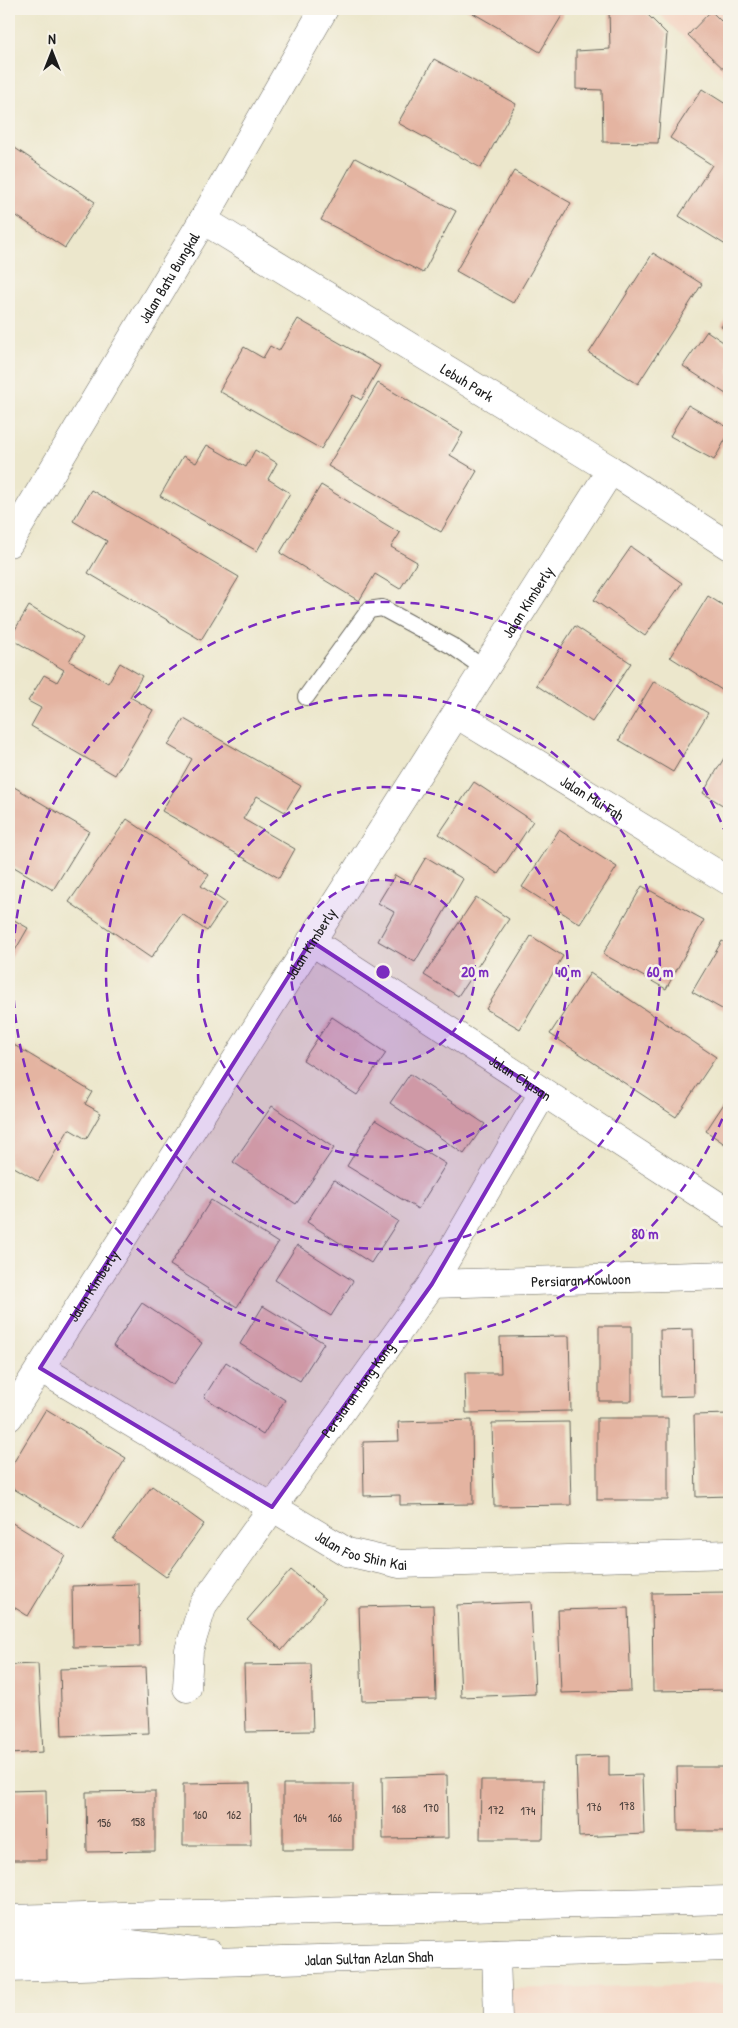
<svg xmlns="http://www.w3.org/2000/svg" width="738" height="2028" viewBox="0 0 738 2028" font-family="'Patrick Hand',sans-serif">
	<rect width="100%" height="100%" fill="#f7f3e8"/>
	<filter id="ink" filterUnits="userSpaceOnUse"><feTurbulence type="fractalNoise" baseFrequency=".02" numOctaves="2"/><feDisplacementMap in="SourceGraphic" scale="10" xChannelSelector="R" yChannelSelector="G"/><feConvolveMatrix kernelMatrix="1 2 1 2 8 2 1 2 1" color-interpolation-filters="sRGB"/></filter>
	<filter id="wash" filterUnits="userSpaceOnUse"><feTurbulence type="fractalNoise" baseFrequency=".0096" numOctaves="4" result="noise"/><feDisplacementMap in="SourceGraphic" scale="20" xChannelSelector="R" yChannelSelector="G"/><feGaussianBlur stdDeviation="1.12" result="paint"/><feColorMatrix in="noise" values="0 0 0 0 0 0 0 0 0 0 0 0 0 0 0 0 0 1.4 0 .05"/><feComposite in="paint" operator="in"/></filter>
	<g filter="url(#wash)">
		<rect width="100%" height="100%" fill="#ece7cc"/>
		<!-- built -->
		<path fill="#f4d3c1" d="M654,9H729V81Z
			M729,1984V2019H497L496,1989Z"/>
		<g id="blocks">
			<!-- building -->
			<path fill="#e4b4a1" d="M466,9H566L540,52Z
				M609,9H642L667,34L658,143L603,142L602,90L576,89V51L610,49Z
				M711,11L721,21L729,12V74L688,35Z
				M434,59L516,104L481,168L398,123Z
				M702,89L729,106V247L679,216L712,165L670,138Z
				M9,144L95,202L65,248L9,211Z
				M355,158L456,211L423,273L321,220Z
				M514,171L571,203L513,303L456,271Z
				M653,253L702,284L638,384L589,353Z
				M729,314V331L721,327Z
				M298,319L380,366L361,400L353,395L321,449L219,391L244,347L263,358L270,346L279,351Z
				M707,331L729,346V396L683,366Z
				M378,383L463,433L450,455L477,471L441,532L328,466Z
				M688,405L729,428V433L714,460L670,436Z
				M207,445L246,467L255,450L277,463L268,479L290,493L257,551L160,496L183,456L196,463Z
				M321,485L400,533L391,547L417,562L400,589L375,574L359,601L280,553Z
				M91,490L239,577L201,640L88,573L107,541L73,521Z
				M631,547L682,583L645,636L594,600Z
				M708,596L729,609V684L725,692L670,657Z
				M29,606L83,638L69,661L108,683L120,663L142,676L130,697L153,710L115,775L31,726L41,708L28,701L44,675L57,682L64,670L10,638Z
				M575,626L631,663L592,722L536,685Z
				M654,681L708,713L673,772L619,740Z
				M184,719L301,786L285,812L257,796L243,819L295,849L279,878L162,811L192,759L168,745Z
				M729,750V809L703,793Z
				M474,782L533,821L498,874L439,834Z
				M9,784L89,831L53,890L9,864Z
				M127,819L209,875L201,886L226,903L207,931L182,914L151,958L69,902Z
				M559,830L617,867L580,924L522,887Z
				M426,857L463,879L415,962L378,941L394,912L378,903L395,875L410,884Z
				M642,886L704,920L666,989L603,954Z
				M476,897L509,919L458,996L424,975Z
				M9,917L28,928L9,961Z
				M531,936L563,956L520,1029L486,1009Z
				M722,941L729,945V1013L692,992Z
				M590,973L716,1057L676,1117L550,1034Z
				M332,1017L386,1053L357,1095L303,1060Z
				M9,1042L92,1092L85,1104L101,1113L86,1139L69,1129L38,1181L9,1164Z
				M410,1074L485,1124L464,1154L390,1103Z
				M729,1096V1147L706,1131Z
				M272,1106L334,1148L296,1204L233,1162Z
				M375,1120L446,1164L418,1209L347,1166Z
				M334,1180L398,1221L371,1263L307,1222Z
				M211,1200L278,1243L237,1307L170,1265Z
				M297,1245L353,1281L331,1316L275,1280Z
				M142,1303L202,1343L173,1385L113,1346Z
				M263,1306L324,1343L300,1381L240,1344Z
				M599,1326H632V1401H599Z
				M693,1329L694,1396L661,1397L660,1330Z
				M569,1336L571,1411L466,1413L465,1373H501L500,1337Z
				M226,1362L285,1400L263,1435L204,1397Z
				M46,1409L126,1458L82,1530L9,1486V1470Z
				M729,1414V1496L696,1497L694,1415Z
				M597,1418H668V1500H597Z
				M472,1420L473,1504L400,1505V1495L364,1496L363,1442L399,1441L398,1422Z
				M569,1422L571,1505L494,1506L492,1423Z
				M152,1486L204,1524L166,1577L113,1539Z
				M9,1521L65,1555L28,1616L9,1604Z
				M291,1570L325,1599L282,1650L247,1620Z
				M139,1584L140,1646L73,1647L72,1586Z
				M728,1592L729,1690L653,1691L652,1593Z
				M531,1602L535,1694L461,1697L457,1605Z
				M433,1605L436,1699L362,1701L359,1607Z
				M628,1608L631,1691L561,1693L558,1610Z
				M38,1664L43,1752L9,1754V1665Z
				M311,1664L313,1731L246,1732L244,1665Z
				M146,1667L149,1733L62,1736L60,1669Z
				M609,1756V1776L642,1775L644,1834L579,1837L576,1757Z
				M677,1767H729V1831H678Z
				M447,1775L448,1838L383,1839L382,1777Z
				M481,1780H544L543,1839H480Z
				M250,1783L251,1845H183V1784Z
				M283,1784H353V1850H283Z
				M46,1790L47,1860H9V1791Z
				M155,1791V1851L87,1852L86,1792Z"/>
		</g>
	</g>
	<g filter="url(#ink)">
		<use href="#blocks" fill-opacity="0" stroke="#65635a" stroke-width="1"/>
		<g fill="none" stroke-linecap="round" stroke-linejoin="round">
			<!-- lane casing -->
			<g stroke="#65635a" stroke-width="18">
				<path id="lane" d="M306,697L369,610L382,608L452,646L485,669"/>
			</g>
			<!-- street casing -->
			<g stroke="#65635a" stroke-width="29">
				<g id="street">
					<path id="s1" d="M203,220L611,470L729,546"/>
					<path id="s2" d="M9,543L203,220L324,9"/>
					<path id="s3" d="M456,714L729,881"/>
					<path id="s4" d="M311,941L729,1213"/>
					<path id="s5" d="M432,1284L729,1275"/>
					<path id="s6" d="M40,1368L347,1552L400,1564L729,1554"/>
					<path id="s7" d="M9,1417L611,470"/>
					<path id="s8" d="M187,1688L189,1650L203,1605L432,1284L543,1093"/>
					<path d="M9,1944H131L210,1954"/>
					<path d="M496,1954L498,2019"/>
				</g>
			</g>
			<!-- primary casing -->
			<g stroke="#65635a" stroke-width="29">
				<g id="primary">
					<path d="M9,1919L729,1900"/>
					<path id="s9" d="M9,1968L729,1947"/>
				</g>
			</g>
			<!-- lane -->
			<use href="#lane" stroke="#fff" stroke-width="16"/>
			<!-- street -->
			<use href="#street" stroke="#fff" stroke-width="28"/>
			<!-- primary -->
			<use href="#primary" stroke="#fff" stroke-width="28"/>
		</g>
	</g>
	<!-- marked area -->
	<path fill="#7b2cbf" fill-opacity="0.2" stroke="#7b2cbf" stroke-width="4" stroke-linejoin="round" d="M311,941L543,1093L432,1284L272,1507L40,1368Z"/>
	<!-- distance rings -->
	<circle cx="383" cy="972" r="92" fill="#7b2cbf" fill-opacity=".12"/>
	<g fill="none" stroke="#7b2cbf" stroke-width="2.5" stroke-dasharray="9 6">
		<circle cx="383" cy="972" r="92"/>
		<circle cx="383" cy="972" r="185"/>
		<circle cx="383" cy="972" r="277"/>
		<path d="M728 1105A370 370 0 1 1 728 839"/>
	</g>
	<g text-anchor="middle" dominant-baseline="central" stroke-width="5" stroke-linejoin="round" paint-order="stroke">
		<!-- number labels -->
		<g font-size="12" fill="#4e423d">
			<text x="627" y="1805">178</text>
			<text x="594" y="1806">176</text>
			<text x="431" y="1807">170</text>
			<text x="399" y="1808">168</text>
			<text x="496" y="1809">172</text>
			<text x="528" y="1810">174</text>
			<text x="200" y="1814">160</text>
			<text x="234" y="1814">162</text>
			<text x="300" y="1817">164</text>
			<text x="335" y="1817">166</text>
			<text x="138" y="1821">158</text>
			<text x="104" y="1822">156</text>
		</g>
		<!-- street labels -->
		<g font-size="15" fill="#1c1c1c" stroke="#f7f3e8">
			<text stroke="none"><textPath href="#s2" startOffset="310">Jalan Batu Bungkal</textPath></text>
			<text stroke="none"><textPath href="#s1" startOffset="310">Lebuh Park</textPath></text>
			<text stroke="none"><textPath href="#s7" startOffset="966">Jalan Kimberly</textPath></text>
			<text stroke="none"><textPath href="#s3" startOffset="160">Jalan Mui Fah</textPath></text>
			<text stroke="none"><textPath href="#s7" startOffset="561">Jalan Kimberly</textPath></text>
			<text stroke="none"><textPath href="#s4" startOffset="250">Jalan Chusan</textPath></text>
			<text stroke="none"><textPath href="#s5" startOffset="149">Persiaran Kowloon</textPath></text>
			<text stroke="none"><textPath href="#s7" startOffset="156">Jalan Kimberly</textPath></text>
			<text stroke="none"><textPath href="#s8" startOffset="350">Persiaran Hong Kong</textPath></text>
			<text stroke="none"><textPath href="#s6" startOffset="371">Jalan Foo Shin Kai</textPath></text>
			<text stroke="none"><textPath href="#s9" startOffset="360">Jalan Sultan Azlan Shah</textPath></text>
		</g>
	</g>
	<circle cx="383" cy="972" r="8" fill="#7b2cbf" stroke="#f7f3e8" stroke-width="2.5"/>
	<g font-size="15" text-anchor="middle" font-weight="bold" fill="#7b2cbf" stroke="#f7f3e8" stroke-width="5" stroke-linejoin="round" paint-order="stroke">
		<text x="475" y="977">20 m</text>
		<text x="568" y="977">40 m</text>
		<text x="660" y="977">60 m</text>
		<text x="645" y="1239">80 m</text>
	</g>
	<!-- margin -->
	<rect width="738" height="2028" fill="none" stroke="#f7f3e8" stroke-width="30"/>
	<!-- north arrow -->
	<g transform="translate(52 52)" stroke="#f7f3e8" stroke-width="4" paint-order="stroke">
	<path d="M0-4L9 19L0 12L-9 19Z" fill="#1c1c1c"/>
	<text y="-8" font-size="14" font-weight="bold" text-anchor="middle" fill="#1c1c1c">N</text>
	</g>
</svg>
